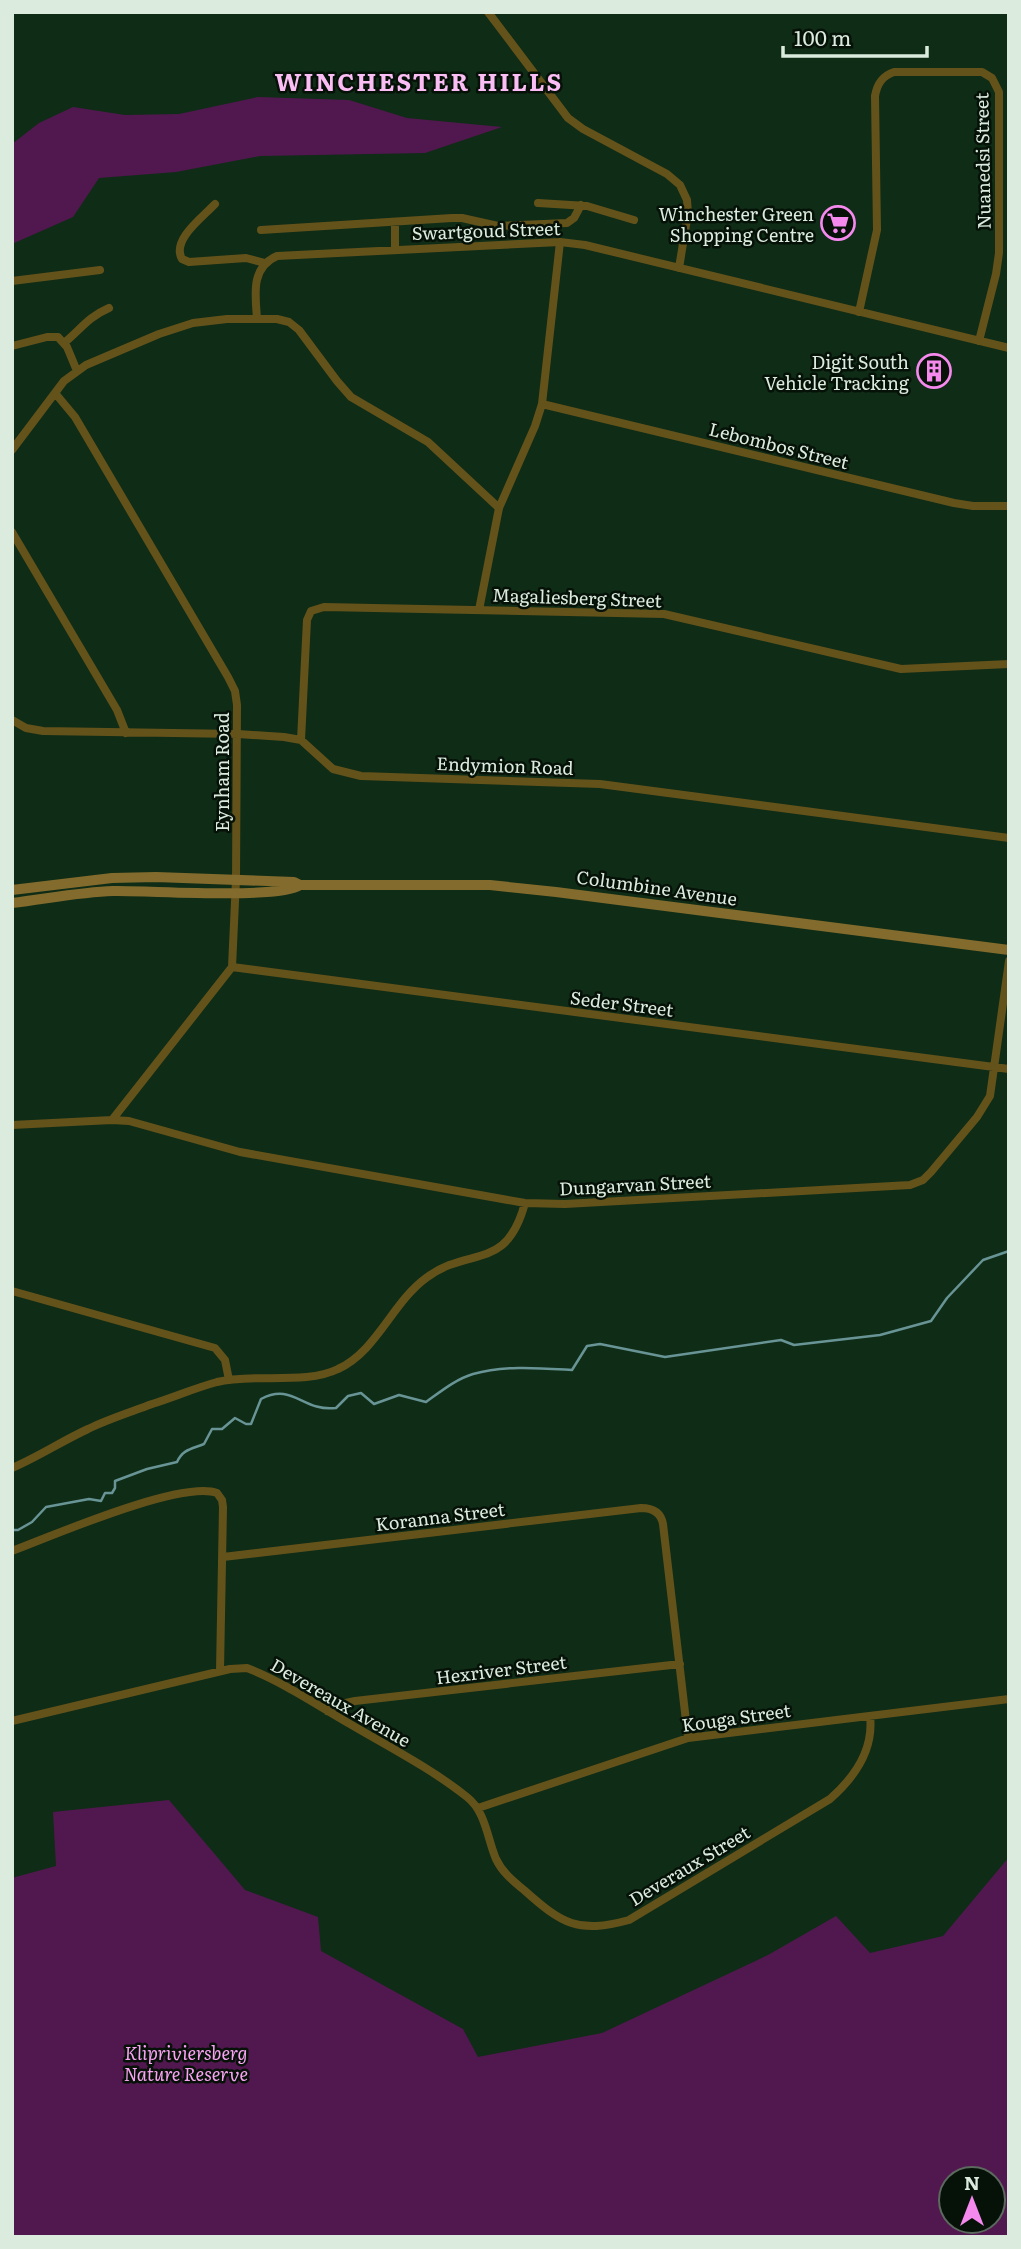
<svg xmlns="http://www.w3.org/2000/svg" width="1021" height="2249" viewBox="0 0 1021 2249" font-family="Literata,serif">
	<rect width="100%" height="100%" fill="#0f2c16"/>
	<!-- green -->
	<path fill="#51184f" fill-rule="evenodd" d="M258,97L349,100L407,118L502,127L425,153L260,156L176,172L99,178L73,217L12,244V144L39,123L73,107L125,115L179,114Z
		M169,1800L245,1890L318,1917L321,1951L463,2029L478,2057L602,2033L768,1955L836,1916L870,1953L943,1936L1009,1857V2237H12V1878L56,1866L53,1812ZM951,2179H993V2221H951Z"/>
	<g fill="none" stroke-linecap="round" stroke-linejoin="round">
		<!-- stream -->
		<path stroke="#689496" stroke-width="2.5" d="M12,1530H18L32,1522L46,1507L89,1499L101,1501L105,1493H112L115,1488V1481L147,1469L177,1462C183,1449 192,1449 204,1444L212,1429H222L235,1418L246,1424H251L261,1399C293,1382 302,1412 336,1408L348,1396L361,1393L374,1404L399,1395L426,1402C440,1392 456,1379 473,1374C505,1365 539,1368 572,1370L587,1346L600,1344L665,1357L781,1340L794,1345L880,1335L931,1321L947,1298L983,1260L1009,1251"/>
		<!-- minor -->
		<path stroke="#64521b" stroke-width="8" d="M488,12L568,118L583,129L667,174L680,185L687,200L688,213L679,268
			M538,203L587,206L634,220
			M215,204C203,217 171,240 182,259L189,262L246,258L265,263
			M261,230L452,218H462L498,226L567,223L574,218L581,205
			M395,249V222
			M12,281L100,270
			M859,312L877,230L875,96C877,84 882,76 894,72H982L992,78L999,92V253L996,274L979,341
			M257,318C255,294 251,267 277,256L560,242L585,245L1009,348
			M64,343C81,329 88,317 109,308
			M12,346L47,337H58L67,347L77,371
			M55,393L75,417L228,677L235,691L237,705L236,880L232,967L112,1120
			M542,404L954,503L973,506H1009
			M12,450L64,381L86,365L159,334L193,323L227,319H277L289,322L299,330L337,381L351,397L428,442L499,508
			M12,532L117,710L126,733
			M479,610L499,508L535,426L542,404L560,242
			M12,720L26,728L43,731L238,734L284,737L301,740L333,769L361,776L600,784L1009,838
			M301,740L307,620L311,611L324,607L664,614L901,669L1009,664
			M232,967L1009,1069
			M12,1125L112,1120L129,1121L240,1152L525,1203L565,1204L910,1185L923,1180L931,1172L977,1117L990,1096L1009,961
			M12,1291L215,1348L225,1360L229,1380
			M12,1468C38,1457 62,1441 88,1429C108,1419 131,1412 152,1404C174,1397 195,1388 217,1382C254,1373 306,1385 338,1369C377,1351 392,1303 426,1278C470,1245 506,1273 525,1203
			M12,1551C52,1536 181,1480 217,1493L222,1500L223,1507L220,1671
			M223,1557L641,1508C653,1508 661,1513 663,1524L688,1738
			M327,1711L341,1704L355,1701L680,1664
			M12,1721L230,1669L247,1668C283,1682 317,1705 350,1724C389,1747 432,1769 467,1797C486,1812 487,1838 496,1859C502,1872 513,1881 524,1890C562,1924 578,1934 629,1920L830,1799C855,1777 874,1750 870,1716
			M478,1808L688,1738L1009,1699"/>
		<!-- secondary -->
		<path stroke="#826b2d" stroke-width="10" d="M12,890L112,878L156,877L294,882L300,885H490L556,892L1009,950
			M12,903C46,899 80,892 113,891C148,890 277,900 300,885"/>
	</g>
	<!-- icons -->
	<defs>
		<g id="supermarket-ring" transform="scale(1.75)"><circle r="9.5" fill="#061108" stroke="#f589ee" stroke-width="1.5"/><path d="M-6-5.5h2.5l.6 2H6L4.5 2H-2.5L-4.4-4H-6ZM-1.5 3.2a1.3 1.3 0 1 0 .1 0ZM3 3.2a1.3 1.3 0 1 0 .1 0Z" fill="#f589ee"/></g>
		<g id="building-ring" transform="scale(1.75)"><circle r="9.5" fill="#061108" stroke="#f589ee" stroke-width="1.5"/><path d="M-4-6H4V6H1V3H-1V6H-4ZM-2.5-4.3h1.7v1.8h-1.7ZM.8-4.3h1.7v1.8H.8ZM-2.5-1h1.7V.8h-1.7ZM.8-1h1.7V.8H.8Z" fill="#f589ee"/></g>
	</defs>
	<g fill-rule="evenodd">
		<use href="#supermarket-ring" x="838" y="223"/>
		<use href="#building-ring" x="934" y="371"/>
	</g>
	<g text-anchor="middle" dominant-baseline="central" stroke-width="5" stroke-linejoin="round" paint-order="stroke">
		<!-- street labels -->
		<g font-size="18" fill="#dbecde" stroke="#061108">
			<text transform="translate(982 161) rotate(-91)">Nuanedsi Street</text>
			<text transform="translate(486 230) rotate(-2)">Swartgoud Street</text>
			<text transform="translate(779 445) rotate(14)">Lebombos Street</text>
			<text transform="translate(577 597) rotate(2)">Magaliesberg Street</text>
			<text transform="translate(505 765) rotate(2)">Endymion Road</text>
			<text transform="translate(221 772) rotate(-90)">Eynham Road</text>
			<text transform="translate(657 887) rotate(8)">Columbine Avenue</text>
			<text transform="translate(622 1003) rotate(7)">Seder Street</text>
			<text transform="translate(635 1184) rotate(-3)">Dungarvan Street</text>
			<text transform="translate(440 1516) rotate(-7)">Koranna Street</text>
			<text transform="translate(501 1669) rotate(-7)">Hexriver Street</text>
			<text transform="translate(341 1702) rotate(30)">Devereaux Avenue</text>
			<text transform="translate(736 1717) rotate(-8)">Kouga Street</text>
			<text transform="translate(689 1865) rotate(-31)">Deveraux Street</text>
		</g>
		<!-- poi labels -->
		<g font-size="18" fill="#dbecde" stroke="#061108" text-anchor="end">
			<text x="814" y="213">Winchester Green<tspan x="814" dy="21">Shopping Centre</tspan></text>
			<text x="909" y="361">Digit South<tspan x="909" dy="21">Vehicle Tracking</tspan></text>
		</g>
		<!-- park labels -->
		<g font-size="18" font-style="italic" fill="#faa3f3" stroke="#061108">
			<text x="186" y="2052">Klipriviersberg<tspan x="186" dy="21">Nature Reserve</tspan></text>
		</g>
		<!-- district labels -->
		<g font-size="24" font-weight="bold" letter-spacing="2" fill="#fabdf4" stroke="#061108">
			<text x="419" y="80">WINCHESTER HILLS</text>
		</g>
	</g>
	<!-- border -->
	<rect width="1021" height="2249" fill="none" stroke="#dbecde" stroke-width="28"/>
	<!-- north arrow -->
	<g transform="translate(972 2200)"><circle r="33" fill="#061108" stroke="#5b695e" stroke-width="2"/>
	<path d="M0-5L12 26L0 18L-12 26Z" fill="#f589ee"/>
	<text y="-10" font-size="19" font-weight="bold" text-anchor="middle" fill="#dbecde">N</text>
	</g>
	<!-- scale -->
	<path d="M783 46v10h144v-10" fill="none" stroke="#dbecde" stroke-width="3.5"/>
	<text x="794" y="46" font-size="21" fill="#dbecde" stroke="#061108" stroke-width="5" paint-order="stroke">100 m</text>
</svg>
